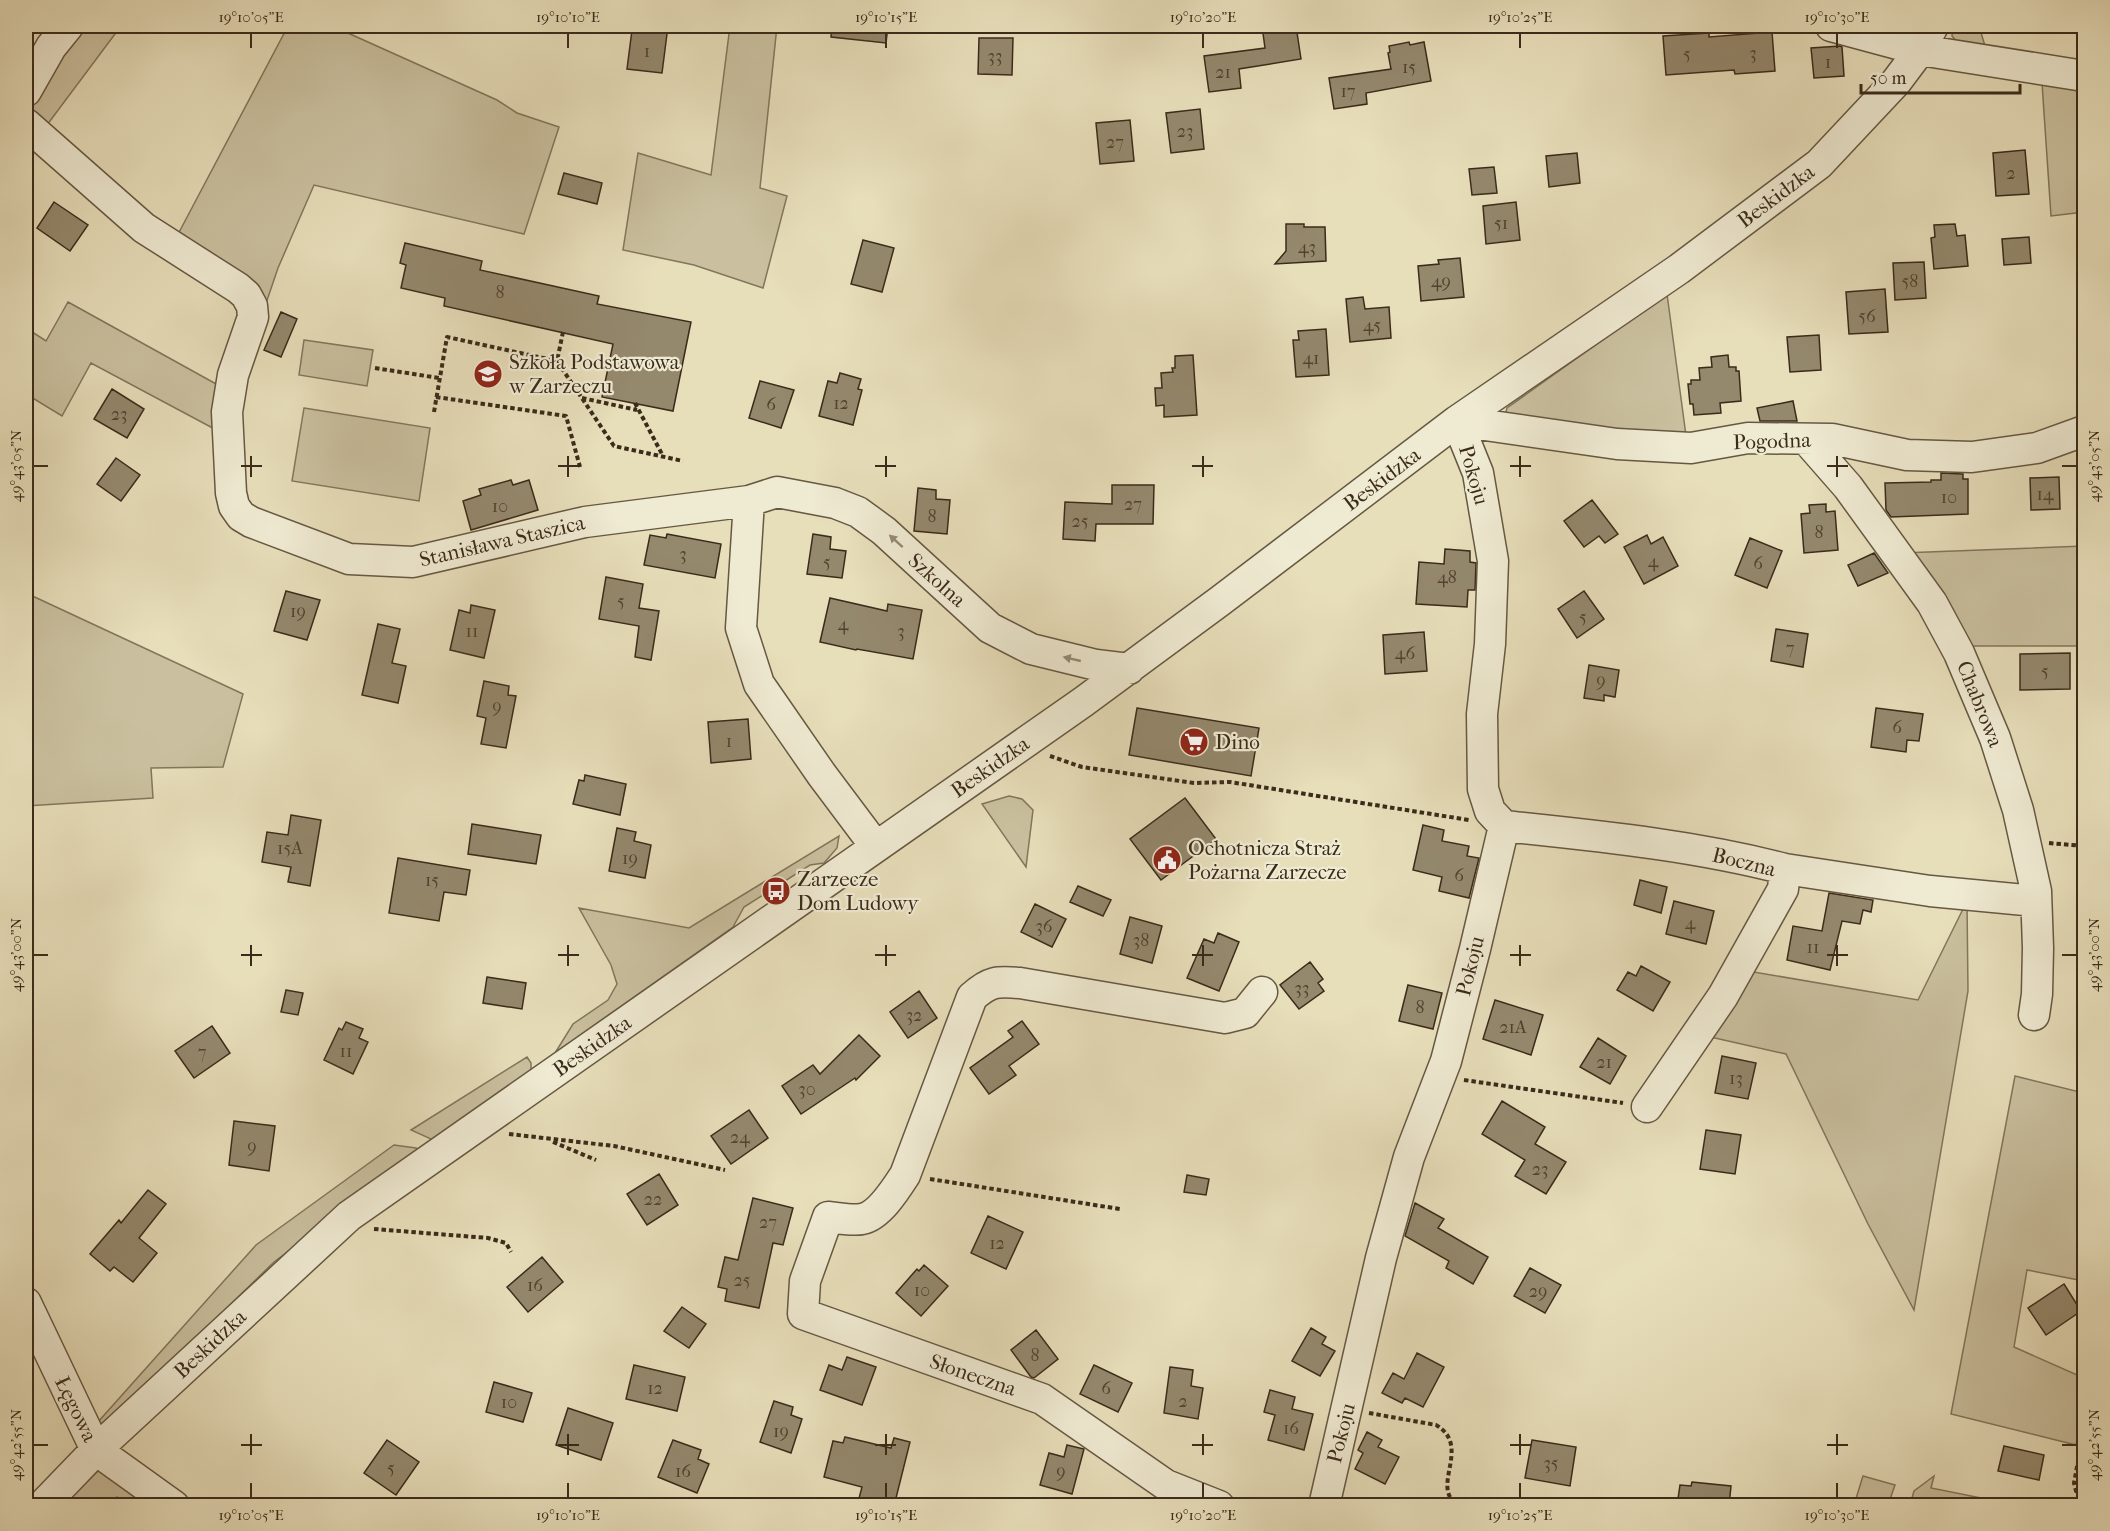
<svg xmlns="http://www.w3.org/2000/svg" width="2110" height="1531" viewBox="0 0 2110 1531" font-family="'IM FELL French Canon',serif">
	<rect width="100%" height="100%" fill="#e7deba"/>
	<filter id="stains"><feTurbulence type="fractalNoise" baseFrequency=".00333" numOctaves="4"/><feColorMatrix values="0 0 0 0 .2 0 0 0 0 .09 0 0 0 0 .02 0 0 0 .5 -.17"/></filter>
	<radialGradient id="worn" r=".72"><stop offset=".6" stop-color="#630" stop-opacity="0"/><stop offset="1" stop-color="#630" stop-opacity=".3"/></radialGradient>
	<!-- green -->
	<path fill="#cac09f" stroke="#82765c" stroke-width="1.5" d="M76,26H121L44,129L33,113L32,104Z
		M288,26H340L339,29L497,100L517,113L559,127L524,234L314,185L278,268L261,318L176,238Z
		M730,26H777L760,188L787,196L763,288L694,265L623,250L638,153L711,175Z
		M1953,26H1979L1985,46L1959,44L1952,36Z
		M2042,83L2084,90V212L2051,216Z
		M1667,294L1687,443L1505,416L1507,408Z
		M68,302L227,390L222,433L91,363L62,416L26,394V328L46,341Z
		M304,340L373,350L367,386L299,375Z
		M304,408L430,428L419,501L292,481Z
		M2084,546V646H1965L1902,553Z
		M26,593L243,694L223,767L151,768L153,798L26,806Z
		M1009,796L1022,799L1033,810L1026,867L982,804Z
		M839,836L837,848L824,863L810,865L744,907L733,927L555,1053L573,1024L608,1000L617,984L611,965L579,908L689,928Z
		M1967,901L1968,991L1914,1310L1868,1224L1786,1054L1706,1036L1748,971L1918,1000Z
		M527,1057L531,1063V1070L433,1140L411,1130Z
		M2015,1076L2084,1093V1281L2027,1270L2014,1347L2084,1378V1401L2076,1445L1951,1414Z
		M394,1145L416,1148L421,1151L274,1262L101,1431L98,1422L256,1245Z
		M100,1469L139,1495L141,1505H130L117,1497L109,1505L62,1506Z
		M1863,1476L1895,1485L1888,1505H1854Z
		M1934,1476L1931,1488L2016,1505H1910L1914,1491Z"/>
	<!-- building -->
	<path fill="#94886d" stroke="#3b2b1a" stroke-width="1.5" d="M643,26H668L662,73L627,69L632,30L643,31Z
		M832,26H888L886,43L831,37Z
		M1262,26H1296L1301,59L1239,69L1241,88L1209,92L1204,56L1265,48Z
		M1772,32L1775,71L1735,74L1734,70L1666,75L1663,36L1709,33V37Z
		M979,38H1013L1012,75L978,74Z
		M1409,42L1410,45L1424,42L1431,81L1366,93L1367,104L1334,109L1329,78L1391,69L1388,53L1390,52L1389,46Z
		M1840,46L1842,47L1844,76L1814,78L1811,48Z
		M1200,109L1204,149L1171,153L1166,113Z
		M1130,120L1134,161L1100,164L1096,123Z
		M2025,150L2029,194L1996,196L1993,153Z
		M1577,153L1580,183L1549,187L1546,156Z
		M1494,167L1497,193L1472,195L1469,169Z
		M564,173L602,183L597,204L558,194Z
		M54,202L88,225L70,251L37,228Z
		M1516,202L1520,240L1486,244L1483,206Z
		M1286,224H1304V227H1325L1326,261L1275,264L1286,251Z
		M1955,224L1957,236L1965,235L1968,266L1934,269L1931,238L1935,237L1934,225Z
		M2029,237L2031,263L2004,265L2002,239Z
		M863,240L894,248L882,292L851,284Z
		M405,243L482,261L480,270L599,296L597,304L691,322L673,411L602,397L613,344L444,306L445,298L401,288L406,265L400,263Z
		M1460,258L1464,297L1421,301L1418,266L1439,264L1438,260Z
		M1924,262L1926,298L1895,300L1893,263Z
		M1885,289L1888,332L1849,334L1846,292Z
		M1363,297L1365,309L1389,307L1391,338L1350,342L1346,299Z
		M281,312L297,319L281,357L264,350Z
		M1326,329L1329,375L1296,377L1293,340H1299L1298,331Z
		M1819,335L1821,370L1790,372L1787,337Z
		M1193,355L1197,415L1164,417V405L1156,406L1155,388H1162L1161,373L1173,372L1172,368H1175V356Z
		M1728,355L1729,367H1736V371H1739L1741,401L1720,403L1721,413L1694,415L1693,404H1690L1688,384H1691V380H1700L1699,368L1712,367L1711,357Z
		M840,373L861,379L858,389L862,390L853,425L819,416L828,381L837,383Z
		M760,381L794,390L781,428L749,418Z
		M112,389L144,409L127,438L94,419Z
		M1793,401L1797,421H1760L1757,408Z
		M116,458L140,475L121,501L97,484Z
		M1941,473L1963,474V479H1968V514L1891,517L1886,510L1885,483L1931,482V480H1941Z
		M2059,477L2060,509L2031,510L2030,478Z
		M511,480L513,485L529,480L538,510L471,530L463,501L481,495L479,489Z
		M1112,485H1154L1153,524H1096L1095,541L1063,539L1065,502L1112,504Z
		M918,488L936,490V499L950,500L947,534L914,531Z
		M1592,500L1618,534L1605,543L1599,536L1584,547L1564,521Z
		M1826,504V512L1835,511L1838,550L1804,553L1801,514L1810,513L1809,505Z
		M667,534L721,544L715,578L644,565L650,535L666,538Z
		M813,534L831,537L830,549L846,551L842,578L807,574Z
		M1647,535L1651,544L1663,537L1678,566L1644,584L1624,547Z
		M1750,538L1782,551L1767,588L1735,575Z
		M1445,549L1470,551V562L1476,563L1475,590H1468L1467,607L1416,604L1419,562L1444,564Z
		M1874,553L1888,573L1858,586L1848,565Z
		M606,577L643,584L639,608L659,611L651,660L635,657L639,626L599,619Z
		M286,591L320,600L307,640L274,631Z
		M1584,591L1604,619L1577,638L1558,609Z
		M830,598L887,611L888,604L922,610L913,659L857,649L856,650L820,642Z
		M471,605L495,610L484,658L450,650L459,610L470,613Z
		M378,624L400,629L392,663L406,666L398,703L362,695Z
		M1776,629L1808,634L1803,667L1771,661Z
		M1424,632L1427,671L1385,674L1383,635Z
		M2070,653V689L2020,690V654Z
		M1589,665L1619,670L1615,697L1604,695V701L1584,698Z
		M484,681L509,686L508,695L516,696L506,748L481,744L486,718L477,716Z
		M1137,708L1259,728L1251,776L1129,755Z
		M1876,708L1923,714L1919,741L1907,740L1906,752L1871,747Z
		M748,719L751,759L711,763L708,722Z
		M585,775L626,784L620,815L573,804L579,780L584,781Z
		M1185,798L1216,839L1161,880L1130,839Z
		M291,815L321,820L310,886L288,882L291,867L262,862L267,832L288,835Z
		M472,824L541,835L536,864L468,854Z
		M1423,825L1444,830L1442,841L1469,846L1467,856L1479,858L1469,898L1439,891L1442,877L1413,870Z
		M617,828L636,832L634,841L651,845L645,878L609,871Z
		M398,858L470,870L466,895L444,892L439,921L389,913Z
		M1640,880L1667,887L1661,913L1634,905Z
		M1078,886L1111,900L1103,916L1070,902Z
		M1829,893L1873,900L1871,912L1863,910L1860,924L1842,921L1830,970L1787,960L1793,926L1822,931Z
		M1674,901L1714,911L1706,944L1666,934Z
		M1035,904L1066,919L1052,947L1021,932Z
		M1130,917L1162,926L1152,963L1120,954Z
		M1218,933L1239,942L1219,991L1187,978L1204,939L1214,943Z
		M1310,962L1323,979L1318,983L1324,991L1299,1009L1280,985Z
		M1641,966L1670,982L1653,1011L1617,990L1628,972L1636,976Z
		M487,977L526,983L522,1009L483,1003Z
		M1408,985L1442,993L1433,1029L1399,1021Z
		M286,990L303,993L298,1015L281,1012Z
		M919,991L937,1018L908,1038L890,1012Z
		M1495,1000L1543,1015L1531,1055L1483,1039Z
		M1022,1021L1039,1044L1009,1066L1016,1075L989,1094L970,1068L1013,1037L1008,1031Z
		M346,1022L363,1029L359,1038L368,1042L353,1074L324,1060L339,1028L342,1030Z
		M212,1026L230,1053L194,1078L175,1051Z
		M859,1035L880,1056L856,1080L855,1078L801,1114L782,1086L813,1065L820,1074Z
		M1598,1038L1626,1056L1610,1084L1580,1067Z
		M1722,1056L1756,1063L1748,1099L1715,1093Z
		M1502,1101L1545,1127L1535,1144L1566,1162L1546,1194L1515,1176L1525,1160L1482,1134Z
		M749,1110L768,1138L731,1164L711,1136Z
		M234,1121L275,1126L269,1171L229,1165Z
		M1706,1130L1741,1135L1735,1174L1700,1169Z
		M659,1174L678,1205L647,1225L627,1194Z
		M1187,1175L1209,1179L1206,1195L1184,1192Z
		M148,1190L166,1204L139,1238L157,1253L133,1282L114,1267L110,1271L90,1254L119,1220L121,1223Z
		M753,1198L793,1208L783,1245L773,1243L759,1308L725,1301L727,1289L718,1287L725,1257L738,1260Z
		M1415,1203L1444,1219L1438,1228L1488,1257L1473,1284L1446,1268L1449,1261L1405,1236Z
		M988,1216L1023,1232L1006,1269L971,1253Z
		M542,1257L563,1282L528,1312L507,1287Z
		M924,1265L948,1286L921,1316L896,1293L917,1269L919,1271Z
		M1530,1268L1561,1285L1545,1313L1514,1296Z
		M2064,1284L2081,1311L2046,1335L2028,1308Z
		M682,1307L706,1324L689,1348L664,1331Z
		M1311,1328L1326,1337L1322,1344L1335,1351L1320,1376L1292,1361Z
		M1036,1330L1058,1359L1034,1378L1031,1377L1011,1350Z
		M1417,1353L1444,1367L1423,1407L1405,1398L1402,1403L1382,1393L1393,1373L1404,1379Z
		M847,1357L876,1367L862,1405L820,1390L829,1365L842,1370Z
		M634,1365L685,1377L677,1411L626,1399Z
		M1094,1365L1132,1383L1118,1412L1080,1394Z
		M1170,1367L1193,1370L1191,1386L1203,1388L1198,1419L1164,1413Z
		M494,1382L532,1393L523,1422L486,1412Z
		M1270,1390L1295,1397L1292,1409L1313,1414L1304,1450L1268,1440L1275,1415L1264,1412Z
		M774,1401L793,1407L791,1415L802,1419L791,1453L760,1442Z
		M568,1408L613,1423L601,1460L556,1445Z
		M1367,1432L1382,1440L1378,1447L1399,1457L1385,1484L1355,1469L1363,1453L1358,1450Z
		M845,1437L891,1448L894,1438L910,1442L894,1506H857L862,1487L824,1477L833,1441L843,1443Z
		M387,1440L419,1462L396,1495L364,1473Z
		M673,1440L701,1450L698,1459L709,1464L697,1493L658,1477Z
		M1532,1440L1576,1447L1570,1486L1525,1478Z
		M1067,1445L1084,1449L1072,1494L1040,1485L1049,1453L1064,1457Z
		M2004,1446L2044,1455L2039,1480L1998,1471Z
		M1692,1482L1731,1486L1729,1506H1677L1680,1485L1691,1486Z"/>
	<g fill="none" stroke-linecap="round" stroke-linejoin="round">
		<!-- minor casing -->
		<g stroke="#665842" stroke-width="33">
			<path id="minor" d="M1831,26L1920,50L2084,76
				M26,91L51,47L68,26
				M26,124L144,228L238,288L246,295L252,306L253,317L233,375L227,412L231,493L234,506L241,516L251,522L349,559L413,562L585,522L749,501L741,628L759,684L822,775L876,847
				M1457,421L1617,444L1691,448L1748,438L1832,439L1907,455L1972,457L2037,448L2084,431
				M1806,439L1848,487L1932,603L1959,653L1995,738L2018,810L2036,891L2038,948L2037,994L2034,1015
				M749,501L777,492L835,503L858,512L884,531L990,628L1031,649L1096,665L1129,669
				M1504,826C1598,836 1693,845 1785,869L1783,889L1723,996L1647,1107
				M1785,869L1930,891L2036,901
				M26,1303L96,1450L174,1506
				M42,1506L96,1450L349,1216L1083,702L1220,601L1457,421L1679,269L1819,164L1896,82L1920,50L1933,26
				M1219,1506L1166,1485L1042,1399L803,1314L805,1281L828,1217C839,1218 852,1221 862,1219C879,1216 896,1189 905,1175L972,997C990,981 997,981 1020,983L1225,1018L1245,1013L1262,992
				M1324,1506L1381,1258L1409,1157L1446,1061L1475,949L1504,826L1490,811L1483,789L1482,714L1490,644L1493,561L1478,473L1457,421"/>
		</g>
		<!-- path -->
		<path stroke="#3b2b1a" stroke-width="4" stroke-dasharray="4.5 3" stroke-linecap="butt" d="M563,332L557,361L614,446L683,461
			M375,368L439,378
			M436,397L566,416L580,467
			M582,398L637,410
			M635,403L663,456
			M434,412L447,337L557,361
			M1050,756L1082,767L1194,783L1230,782L1469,820
			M2049,843L2084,846
			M1464,1080L1623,1103
			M509,1134L614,1146L725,1170
			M553,1142L596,1160
			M930,1179L1120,1209
			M374,1229L488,1238L506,1243L511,1252
			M1369,1413L1436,1425C1474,1447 1426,1491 1461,1506
			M2084,1429L2074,1483L2076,1491L2084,1499"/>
		<!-- minor -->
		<use href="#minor" stroke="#efead2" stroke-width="30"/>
	</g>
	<!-- one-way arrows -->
	<defs><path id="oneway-solid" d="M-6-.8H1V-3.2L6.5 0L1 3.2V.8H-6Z" transform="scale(1.5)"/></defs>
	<g fill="#958a76">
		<use href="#oneway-solid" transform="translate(896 541) rotate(-138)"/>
		<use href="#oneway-solid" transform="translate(1072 659) rotate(-167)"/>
	</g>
	<!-- ticks -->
	<path fill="none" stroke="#3b2b1a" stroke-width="2" d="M251,33V48M568,33V48M886,33V48M1203,33V48M1520,33V48M1837,33V48M251,456V477M568,456V477M886,456V477M1203,456V477M1520,456V477M1837,456V477M33,466H48M241,466H262M558,466H579M875,466H896M1192,466H1213M1510,466H1531M1827,466H1848M2062,466H2077M251,945V966M568,945V966M886,945V966M1203,945V966M1520,945V966M1837,945V966M33,955H48M241,955H262M558,955H579M875,955H896M1192,955H1213M1510,955H1531M1827,955H1848M2062,955H2077M251,1434V1455M568,1434V1455M886,1434V1455M1203,1434V1455M1520,1434V1455M1837,1434V1455M33,1445H48M241,1445H262M558,1445H579M875,1445H896M1192,1445H1213M1510,1445H1531M1827,1445H1848M2062,1445H2077M251,1483V1498M568,1483V1498M886,1483V1498M1203,1483V1498M1520,1483V1498M1837,1483V1498"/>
	<!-- icons -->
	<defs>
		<g id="school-disc" transform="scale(1.5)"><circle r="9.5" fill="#8f2418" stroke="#efead2"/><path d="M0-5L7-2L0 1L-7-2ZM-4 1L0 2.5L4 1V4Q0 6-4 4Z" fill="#fff"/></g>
		<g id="supermarket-disc" transform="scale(1.5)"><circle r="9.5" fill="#8f2418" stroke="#efead2"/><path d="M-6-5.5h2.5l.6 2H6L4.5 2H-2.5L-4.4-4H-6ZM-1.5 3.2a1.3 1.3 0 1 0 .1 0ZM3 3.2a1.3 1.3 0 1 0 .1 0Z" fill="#fff"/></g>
		<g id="civic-disc" transform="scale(1.5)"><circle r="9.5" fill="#8f2418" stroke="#efead2"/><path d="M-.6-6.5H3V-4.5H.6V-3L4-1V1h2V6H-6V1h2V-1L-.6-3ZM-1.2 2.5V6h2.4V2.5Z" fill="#fff"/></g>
		<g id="bus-disc" transform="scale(1.5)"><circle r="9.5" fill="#8f2418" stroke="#efead2"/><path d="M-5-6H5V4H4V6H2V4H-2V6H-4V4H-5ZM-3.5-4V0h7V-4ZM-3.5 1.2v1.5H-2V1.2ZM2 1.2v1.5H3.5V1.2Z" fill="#fff"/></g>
	</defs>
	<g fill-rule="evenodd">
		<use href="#school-disc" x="488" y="374"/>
		<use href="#supermarket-disc" x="1194" y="742"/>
		<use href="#civic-disc" x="1167" y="860"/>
		<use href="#bus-disc" x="776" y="891"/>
	</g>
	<g text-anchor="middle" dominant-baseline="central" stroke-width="4.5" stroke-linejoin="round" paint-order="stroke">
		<!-- number labels -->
		<g font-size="18" fill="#51422f">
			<text x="647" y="51">1</text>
			<text x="1753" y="53">3</text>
			<text x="1687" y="54">5</text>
			<text x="995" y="56">33</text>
			<text x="1828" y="62">1</text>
			<text x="1409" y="67">15</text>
			<text x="1223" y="72">21</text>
			<text x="1348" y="91">17</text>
			<text x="1185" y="131">23</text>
			<text x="1115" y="142">27</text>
			<text x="2011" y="173">2</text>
			<text x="1501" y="223">51</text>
			<text x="1307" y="247">43</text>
			<text x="1441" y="281">49</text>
			<text x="1910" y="281">58</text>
			<text x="500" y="292">8</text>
			<text x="1867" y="316">56</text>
			<text x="1372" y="325">45</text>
			<text x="1311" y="358">41</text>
			<text x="841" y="403">12</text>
			<text x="771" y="404">6</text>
			<text x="119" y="414">23</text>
			<text x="2045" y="494">14</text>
			<text x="1949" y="497">10</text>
			<text x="1133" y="504">27</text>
			<text x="500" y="506">10</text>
			<text x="932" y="516">8</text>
			<text x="1080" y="521">25</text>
			<text x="1819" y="532">8</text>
			<text x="683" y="554">3</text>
			<text x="1653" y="561">4</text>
			<text x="827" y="562">5</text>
			<text x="1758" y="563">6</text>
			<text x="1447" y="577">48</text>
			<text x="621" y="601">5</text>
			<text x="298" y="611">19</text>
			<text x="1583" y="617">5</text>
			<text x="843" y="624">4</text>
			<text x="472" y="631">11</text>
			<text x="901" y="631">3</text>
			<text x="1790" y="648">7</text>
			<text x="1405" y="653">46</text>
			<text x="2045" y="671">5</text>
			<text x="1601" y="680">9</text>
			<text x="497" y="706">9</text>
			<text x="1897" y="727">6</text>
			<text x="729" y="741">1</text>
			<text x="290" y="848">15A</text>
			<text x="630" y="858">19</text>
			<text x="1459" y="875">6</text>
			<text x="432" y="880">15</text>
			<text x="1690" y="923">4</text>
			<text x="1044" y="926">36</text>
			<text x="1141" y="940">38</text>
			<text x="1813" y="947">11</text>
			<text x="1302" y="988">33</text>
			<text x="1420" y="1007">8</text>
			<text x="914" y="1015">32</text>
			<text x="1513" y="1027">21A</text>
			<text x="346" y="1051">11</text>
			<text x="202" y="1052">7</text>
			<text x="1604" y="1062">21</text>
			<text x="1736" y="1078">13</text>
			<text x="807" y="1089">30</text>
			<text x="740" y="1137">24</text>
			<text x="252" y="1146">9</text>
			<text x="1540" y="1169">23</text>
			<text x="653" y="1199">22</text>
			<text x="768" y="1222">27</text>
			<text x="997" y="1243">12</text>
			<text x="742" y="1280">25</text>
			<text x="535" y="1285">16</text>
			<text x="922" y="1290">10</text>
			<text x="1538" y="1291">29</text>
			<text x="1035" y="1355">8</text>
			<text x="655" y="1388">12</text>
			<text x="1106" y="1388">6</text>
			<text x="1183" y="1401">2</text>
			<text x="509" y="1402">10</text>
			<text x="1291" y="1428">16</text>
			<text x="781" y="1431">19</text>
			<text x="1551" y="1463">35</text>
			<text x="391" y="1468">5</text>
			<text x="683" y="1471">16</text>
			<text x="1061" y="1471">9</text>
		</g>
		<!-- street labels -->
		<g font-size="21" fill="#3b2b1a" stroke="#efead2">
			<text transform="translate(1776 196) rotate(-37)">Beskidzka</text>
			<text transform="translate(1772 441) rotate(-2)">Pogodna</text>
			<text transform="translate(1474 475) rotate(74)">Pokoju</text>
			<text transform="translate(1382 479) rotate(-37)">Beskidzka</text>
			<text transform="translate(502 541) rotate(-13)">Stanisława Staszica</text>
			<text transform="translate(937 580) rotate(42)">Szkolna</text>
			<text transform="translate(1980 704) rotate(68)">Chabrowa</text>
			<text transform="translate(990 767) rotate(-35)">Beskidzka</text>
			<text transform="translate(1744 862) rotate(14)">Boczna</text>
			<text transform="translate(1470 966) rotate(-76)">Pokoju</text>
			<text transform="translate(592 1046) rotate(-35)">Beskidzka</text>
			<text transform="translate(210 1344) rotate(-43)">Beskidzka</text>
			<text transform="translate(973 1375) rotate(19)">Słoneczna</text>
			<text transform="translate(76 1409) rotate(64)">Łęgowa</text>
			<text transform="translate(1341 1433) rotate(-76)">Pokoju</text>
		</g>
		<!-- poi labels -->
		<g font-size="21" fill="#3b2b1a" stroke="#efead2" text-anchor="start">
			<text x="509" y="362">Szkoła Podstawowa<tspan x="509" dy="24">w Zarzeczu</tspan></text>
			<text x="1215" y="742">Dino</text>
			<text x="1188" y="848">Ochotnicza Straż<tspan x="1188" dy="24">Pożarna Zarzecze</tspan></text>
			<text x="797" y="879">Zarzecze<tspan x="797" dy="24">Dom Ludowy</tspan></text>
		</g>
	</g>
	<!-- margin -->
	<rect width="2110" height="1531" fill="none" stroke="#e7deba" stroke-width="66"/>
	<!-- scale -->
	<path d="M1861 84v9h159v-9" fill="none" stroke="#3b2b1a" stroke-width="3"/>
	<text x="1870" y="84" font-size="18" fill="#3b2b1a" stroke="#efead2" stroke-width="4.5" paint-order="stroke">50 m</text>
	<rect x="33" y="33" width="2044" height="1465" fill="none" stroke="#3b2b1a" stroke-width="2"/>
	<g font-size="15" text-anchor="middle" fill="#3b2b1a">
		<text x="251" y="22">19°10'05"E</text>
		<text x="568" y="22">19°10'10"E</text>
		<text x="886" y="22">19°10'15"E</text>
		<text x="1203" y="22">19°10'20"E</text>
		<text x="1520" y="22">19°10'25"E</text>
		<text x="1837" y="22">19°10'30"E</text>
		<text transform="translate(16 466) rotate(-90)" y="5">49°43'05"N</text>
		<text transform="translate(2094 466) rotate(-90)" y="5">49°43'05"N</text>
		<text transform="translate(16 955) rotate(-90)" y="5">49°43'00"N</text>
		<text transform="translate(2094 955) rotate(-90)" y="5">49°43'00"N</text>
		<text transform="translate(16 1445) rotate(-90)" y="5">49°42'55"N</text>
		<text transform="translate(2094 1445) rotate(-90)" y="5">49°42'55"N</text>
		<text x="251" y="1520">19°10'05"E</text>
		<text x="568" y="1520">19°10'10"E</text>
		<text x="886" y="1520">19°10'15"E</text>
		<text x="1203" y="1520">19°10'20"E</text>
		<text x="1520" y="1520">19°10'25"E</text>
		<text x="1837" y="1520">19°10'30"E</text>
	</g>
	<rect width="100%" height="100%" filter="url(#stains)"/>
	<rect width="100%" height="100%" fill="url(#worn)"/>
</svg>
